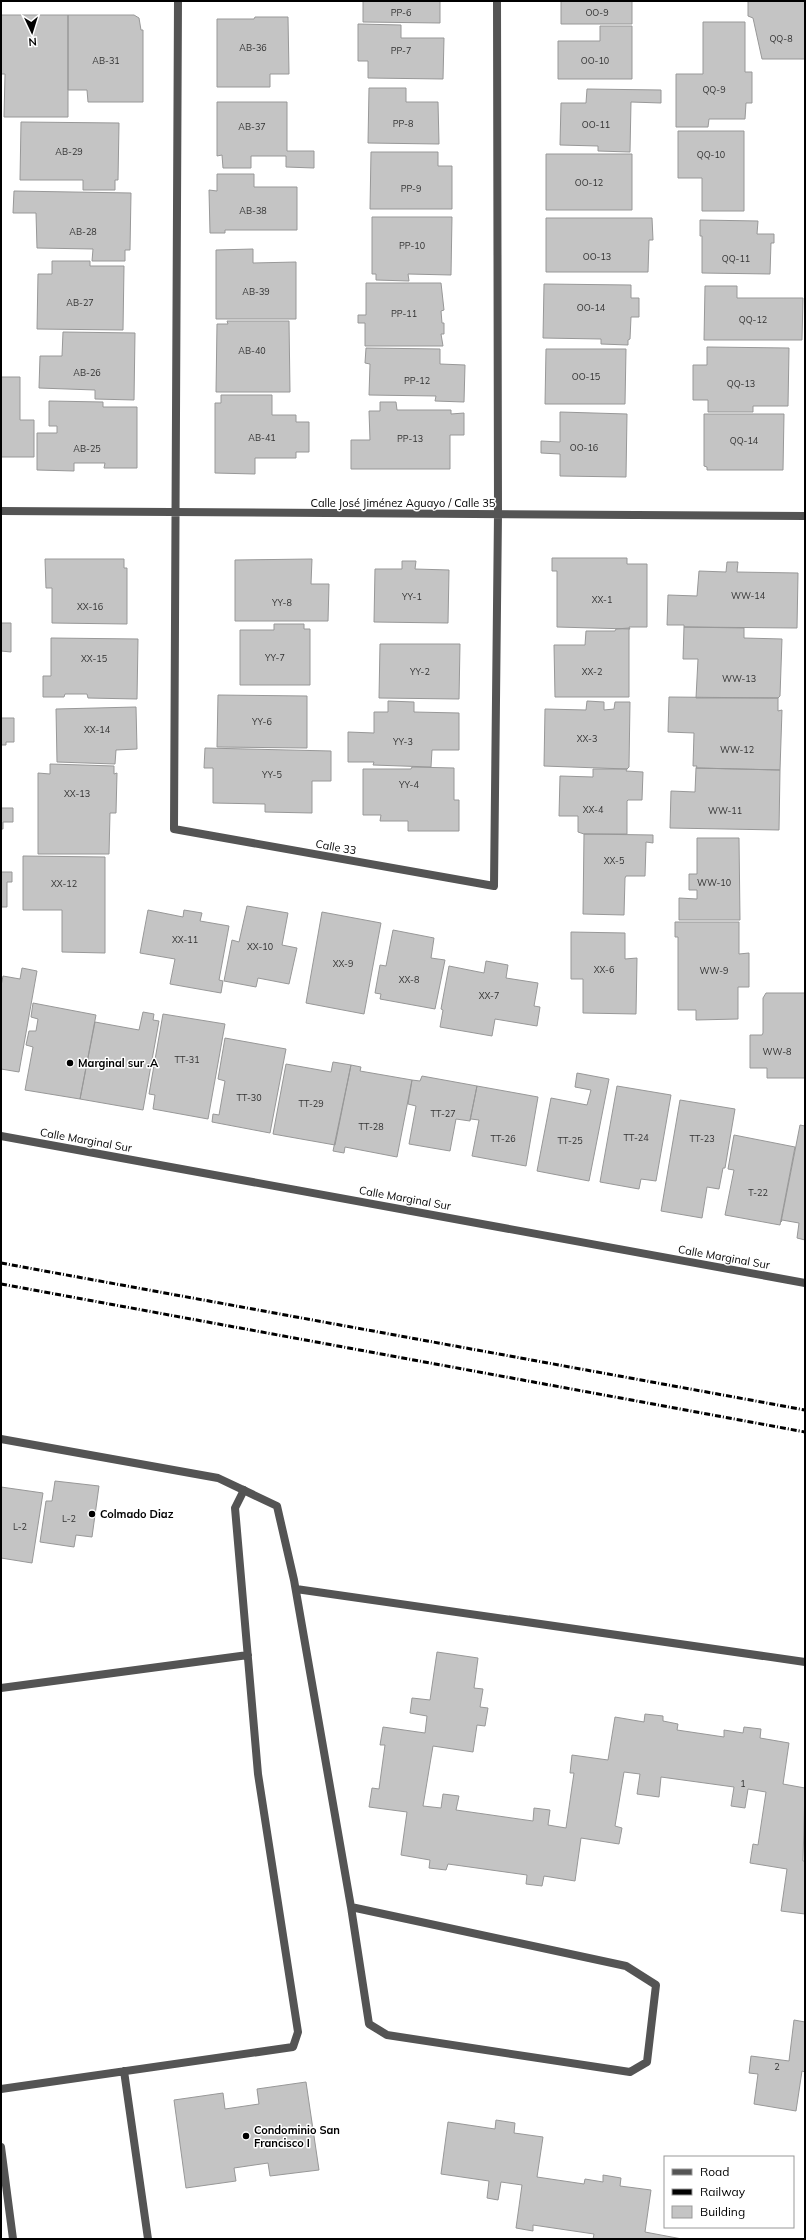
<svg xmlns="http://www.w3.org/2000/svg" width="806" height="2240" viewBox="0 0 806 2240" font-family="Mulish,sans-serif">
	<rect width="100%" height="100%" fill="#fff"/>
	<!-- building -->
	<path fill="#c4c4c4" stroke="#989898" d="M363,1H440V23L363,22Z
		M561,1H632V24H561Z
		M748,1H805V59H762L753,18L748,16Z
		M1,15H68V117H4L5,74H1Z
		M68,15H134L139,18L141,30H143V102H88L87,90H68Z
		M255,17H288L289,74H270V87H217V19H254Z
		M703,22H745V72H752V103H746L745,119H709L708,127H676V74H703Z
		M358,24L401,25V38H444L443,79L368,78V61H358Z
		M600,26H632V79H558V41H600Z
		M369,88H406V102H438L439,144L368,143Z
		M587,89L661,90V103L631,102L630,152L598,151V146L560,145L561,103H586Z
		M217,102H287V151H314V168L286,167V156H251V168H223L222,155L217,156Z
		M21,122L119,123L118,180H115V190H83V180H20Z
		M678,131H744V211H702V178H678Z
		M371,152H438V166H452V209H370Z
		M546,154H632V210H546Z
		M217,174H254V187H297V230H225V233H210L209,190L217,191Z
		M14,191L131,193L130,250H125V261H92L93,249L37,248L36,213H13Z
		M372,217H452L451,275L408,274L409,281L376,280V274H372Z
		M546,218H652L653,240H649L648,272H546Z
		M700,220L758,221L757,234H774V243H771L770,274L702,273V236H700Z
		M253,249V263L296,262V319H216V250Z
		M52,261H90V266H124L123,330L37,329L38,274H52Z
		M366,283H441L444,310L441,311L442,323H444V334H441L443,346H365V323H358V315H366Z
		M544,284L631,285V298H639V317H631L630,339L628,340V345L601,344V339L543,338Z
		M705,286H737V298H803L802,340H704Z
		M227,321H289L290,392H216L217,324H228Z
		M63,332L135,333L134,400L95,399V390L39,388L40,356H62Z
		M707,347L789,348L788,406H753V412H708V400H693V365H707Z
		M366,348L440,349V364L465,365L464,402L435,401L436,396L369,395L370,364L365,363Z
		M546,349H626L625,404H545Z
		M1,377H20V420H34V457H1Z
		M221,395H272V415H296V422H309V452H296V458H255V474L215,473V403H221Z
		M49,401L103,402V407H137V468H104L105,463H74V471L37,470V433H57V426H49Z
		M380,402H396L397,410H451V414L464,413V435H450V469H351V440H370L369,411H380Z
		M560,412L627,414L626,477L560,476V454L541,453V441L560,442Z
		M704,414H784L783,470H707V467L704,466Z
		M552,558H627V564H647V627H629L630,629L557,627V571H552Z
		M45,559H124V568H127V624L52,623V588H46Z
		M312,559L311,584H329L328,621H235V560Z
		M402,561H416L415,569L449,570L448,623L374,622L375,569H402Z
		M727,562H738L737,572L798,573L797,628L684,627V625H667L668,595L697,596L699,571L726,572Z
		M1,623H11V652L1,651Z
		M274,624H304V629H310V685H240V630H274Z
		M684,627L744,628V638L782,639L780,696L778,698H696L698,659H683Z
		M629,628V697H555L554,645H585L586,631H615L616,629Z
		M51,638L138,639L137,699L88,698L87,694H65L64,697H43V676H51Z
		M380,644H460L459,699L379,698Z
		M218,695L307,696V748L217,747Z
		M669,697L778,698V711L782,710L780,770L696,768L697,766H693L694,733L668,732Z
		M388,701L414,702V712L459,713V750H432L431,767L373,765L374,762H348V732L374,733V712H388Z
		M587,701L604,702V710L614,709L615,702H630L629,767L627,769L544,766L545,709L586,710Z
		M136,707L137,749L116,750L115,764L57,762L56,709Z
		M1,718H14V742H6V745H1Z
		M205,748L331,751V781H312V813L265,812V804L213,803V768H204Z
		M50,764L114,766V774L117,773L116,813H110L109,854H38V773L50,774Z
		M412,767L454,768V800H459V831H408V821H380L381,815H363V769H411Z
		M696,768L780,770L779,830L670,828L671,791L695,792Z
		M593,769H627L626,771L643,772L642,800H628L627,801V834H584L578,832V816H559L560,776L593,777Z
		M1,808H13V822H3V829H1Z
		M584,834L653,835V843L646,842V844L645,876H626L625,878L624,915L583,914Z
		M697,838H739L740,920H679V898L697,899V890H689V874H697Z
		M23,856L105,857V953L62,952V910H23Z
		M1,872H12V882H7V907H1Z
		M247,906L288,913L282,945L297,948L289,984L258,978L256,987L224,981L232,940L239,942Z
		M148,910L183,917L184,910L202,913L200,921L229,926L219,980L223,981L221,993L170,984L175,959L140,953Z
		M322,912L381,923L364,1014L306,1003Z
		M675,922H739V954L749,953V987H738V1019L696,1020V1010H678V937H675Z
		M393,930L434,938L431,958L445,960L435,1009L380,999L381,994L375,993L380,965L386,966Z
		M571,932L625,933V959L637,958L636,1014L583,1013V979H571Z
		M486,961L508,965L506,978L538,983L534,1006L540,1007L537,1026L495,1019L492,1036L440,1027L443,1010L441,1009L449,966L484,973Z
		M22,968L37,971L19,1072L1,1069V986L3,976L20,979Z
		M766,993H805V1078H767V1068H750V1035H762L763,1033V998Z
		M33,1003L96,1015L80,1099L25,1090L33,1047L26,1045L29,1031H36L38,1019L31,1017Z
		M143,1012L154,1014L153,1020L159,1021L143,1110L80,1099L95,1022L139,1030Z
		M163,1014L225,1024L208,1119L153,1109L155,1095L149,1094Z
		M225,1038L286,1049L270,1133L212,1122L213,1114L219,1115L225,1081L218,1079Z
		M333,1062L351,1065L335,1145L273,1134L286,1064L331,1072Z
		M351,1065L361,1067L360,1071L412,1080L397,1157L345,1147L344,1153L333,1151Z
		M577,1073L609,1079L589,1181L537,1171L551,1098L587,1105L591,1090L575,1087Z
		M422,1076L477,1086L470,1121L456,1119L450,1151L409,1144L416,1106L408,1104L412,1080L420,1081Z
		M477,1086L538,1097L526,1166L472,1156L479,1120L471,1119L470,1120Z
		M617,1086L671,1095L656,1181L641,1179L639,1189L600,1182Z
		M680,1100L735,1109L725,1168H723L719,1189L707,1187L702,1218L661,1211Z
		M800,1125L805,1126V1240L797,1238L799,1223L782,1220L781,1222Z
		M734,1135L795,1147L780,1225L725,1215L734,1170L728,1169Z
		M55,1481L99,1486L92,1537L76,1535L74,1547L40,1542L46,1501H52Z
		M1,1487L43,1493L32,1563L1,1558Z
		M437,1652L478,1658L474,1688L483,1689L480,1707L488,1708L485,1726L477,1725L473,1752L433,1746L423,1806L441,1808L443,1794L459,1796L456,1810L533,1821L534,1808L550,1810L548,1825L566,1828L574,1773H570L572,1755L608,1760L615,1717L644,1722L645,1714L663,1716V1721L678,1724L677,1730L724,1737V1730L743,1733L744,1727L761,1729L760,1738L789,1743L783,1784L805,1788L803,1861H805V1914L781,1911L787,1869L750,1863L753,1844L758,1845L766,1792L748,1789L745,1808L731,1806L734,1787L661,1777L659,1797L637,1794L640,1774L624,1772L615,1826L622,1828L619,1844L581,1838L575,1881L544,1876L542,1886L526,1884L527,1875L448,1864L446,1870L429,1868L430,1860L401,1855L407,1812L369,1807L372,1788L379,1789L385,1745H380L383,1727L425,1733L427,1716L410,1713L412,1698L430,1700Z
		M794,2020L805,2022V2072L802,2071L796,2111L754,2104L758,2074L749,2073L751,2056L789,2061Z
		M306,2082L319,2170L270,2176L268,2163L234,2168L236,2181L186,2188L174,2100L223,2093L225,2109L259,2104L257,2089Z
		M496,2120L515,2123L514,2133L543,2137L537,2177L584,2184L585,2179L603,2182V2175L621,2178L620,2186L651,2190L645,2232L682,2239H593L594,2234L533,2225V2231L516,2228L522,2185L501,2182L498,2200L487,2198L489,2181L441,2174L448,2122L495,2129Z"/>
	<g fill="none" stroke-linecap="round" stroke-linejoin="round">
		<!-- service -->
		<path stroke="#545454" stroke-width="8" d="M1,1688L248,1655
			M124,2071L148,2239
			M1,2089L293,2047L298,2032L258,1774L235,1508L244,1490
			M1,2147L13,2239"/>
		<!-- minor -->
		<path stroke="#545454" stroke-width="8" d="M178,1L174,829L494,886L498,514L497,1
			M1,511L805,516
			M1,1136L805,1283
			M1,1439L218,1478L277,1506L294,1580L351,1907L626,1966L656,1985L647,2062L630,2072L387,2035L369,2024L351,1907
			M296,1589L805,1662"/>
		<!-- rail -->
		<path stroke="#000" stroke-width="3" stroke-dasharray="6 2 1 2" stroke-linecap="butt" d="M1,1263L805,1410
			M1,1284L805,1432"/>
	</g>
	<!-- markers -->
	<g fill="#000" stroke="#fff" stroke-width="1.5">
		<circle cx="70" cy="1063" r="4"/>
		<circle cx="92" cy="1514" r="4"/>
		<circle cx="246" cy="2136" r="4"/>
	</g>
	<g text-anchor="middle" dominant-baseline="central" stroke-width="3" stroke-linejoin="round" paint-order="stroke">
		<!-- number labels -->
		<g font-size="9" fill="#313131">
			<text x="401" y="12">PP-6</text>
			<text x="597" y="12">OO-9</text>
			<text x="781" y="38">QQ-8</text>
			<text x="253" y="47">AB-36</text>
			<text x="401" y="50">PP-7</text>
			<text x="106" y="60">AB-31</text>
			<text x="595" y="60">OO-10</text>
			<text x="714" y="89">QQ-9</text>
			<text x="403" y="123">PP-8</text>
			<text x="596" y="124">OO-11</text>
			<text x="252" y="126">AB-37</text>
			<text x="69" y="151">AB-29</text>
			<text x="711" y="154">QQ-10</text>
			<text x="589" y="182">OO-12</text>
			<text x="411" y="188">PP-9</text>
			<text x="253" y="210">AB-38</text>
			<text x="83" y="231">AB-28</text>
			<text x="412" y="245">PP-10</text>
			<text x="597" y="256">OO-13</text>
			<text x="736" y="258">QQ-11</text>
			<text x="256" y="291">AB-39</text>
			<text x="80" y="302">AB-27</text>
			<text x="591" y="307">OO-14</text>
			<text x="404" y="313">PP-11</text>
			<text x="753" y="319">QQ-12</text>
			<text x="252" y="350">AB-40</text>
			<text x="87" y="372">AB-26</text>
			<text x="586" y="376">OO-15</text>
			<text x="417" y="380">PP-12</text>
			<text x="741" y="383">QQ-13</text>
			<text x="262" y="437">AB-41</text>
			<text x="410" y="438">PP-13</text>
			<text x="744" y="440">QQ-14</text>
			<text x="584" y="447">OO-16</text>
			<text x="87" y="448">AB-25</text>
			<text x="748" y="595">WW-14</text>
			<text x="412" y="596">YY-1</text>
			<text x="602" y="599">XX-1</text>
			<text x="282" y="602">YY-8</text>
			<text x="90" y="606">XX-16</text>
			<text x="275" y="657">YY-7</text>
			<text x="94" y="658">XX-15</text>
			<text x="420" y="671">YY-2</text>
			<text x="592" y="671">XX-2</text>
			<text x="739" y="678">WW-13</text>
			<text x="262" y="721">YY-6</text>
			<text x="97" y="729">XX-14</text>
			<text x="587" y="738">XX-3</text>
			<text x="403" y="741">YY-3</text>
			<text x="737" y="749">WW-12</text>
			<text x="272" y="774">YY-5</text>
			<text x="409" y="784">YY-4</text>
			<text x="77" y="793">XX-13</text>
			<text x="593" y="809">XX-4</text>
			<text x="725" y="810">WW-11</text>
			<text x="614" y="860">XX-5</text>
			<text x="714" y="882">WW-10</text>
			<text x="64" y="883">XX-12</text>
			<text x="185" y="939">XX-11</text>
			<text x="260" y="946">XX-10</text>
			<text x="343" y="963">XX-9</text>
			<text x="604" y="969">XX-6</text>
			<text x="714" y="970">WW-9</text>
			<text x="409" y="979">XX-8</text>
			<text x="489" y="995">XX-7</text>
			<text x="777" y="1051">WW-8</text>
			<text x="187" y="1059">TT-31</text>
			<text x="249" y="1097">TT-30</text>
			<text x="311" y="1103">TT-29</text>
			<text x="443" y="1113">TT-27</text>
			<text x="371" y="1126">TT-28</text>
			<text x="636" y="1137">TT-24</text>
			<text x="503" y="1138">TT-26</text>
			<text x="702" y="1138">TT-23</text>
			<text x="570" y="1140">TT-25</text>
			<text x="758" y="1192">T-22</text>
			<text x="69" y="1518">L-2</text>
			<text x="20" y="1526">L-2</text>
			<text x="743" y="1783">1</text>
			<text x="777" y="2066">2</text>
		</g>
		<!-- street labels -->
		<g font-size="11" fill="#000" stroke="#fff">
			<text x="403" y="503">Calle José Jiménez Aguayo / Calle 35</text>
			<text transform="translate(336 847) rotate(10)">Calle 33</text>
			<text transform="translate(86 1140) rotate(10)">Calle Marginal Sur</text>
			<text transform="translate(405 1198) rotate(10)">Calle Marginal Sur</text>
			<text transform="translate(724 1257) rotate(10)">Calle Marginal Sur</text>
		</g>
		<!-- poi labels -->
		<g font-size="11" font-weight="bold" fill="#000" stroke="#fff" text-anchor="start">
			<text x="78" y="1063">Marginal sur .A</text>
			<text x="100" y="1514">Colmado Diaz</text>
			<text x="254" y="2130">Condominio San<tspan x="254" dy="13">Francisco I</tspan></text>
		</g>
	</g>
	<!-- border -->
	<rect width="806" height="2240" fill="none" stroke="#000000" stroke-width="4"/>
	<!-- legend -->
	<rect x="664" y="2156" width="130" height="72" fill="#ffffff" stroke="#999999"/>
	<rect x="672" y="2169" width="20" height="6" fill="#545454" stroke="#999999"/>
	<text x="700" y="2176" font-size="12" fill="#000000">Road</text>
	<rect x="672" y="2189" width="20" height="6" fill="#000000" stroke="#999999"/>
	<text x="700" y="2196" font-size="12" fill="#000000">Railway</text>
	<rect x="672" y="2206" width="20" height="12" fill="#c4c4c4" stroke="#999999"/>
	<text x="700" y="2216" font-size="12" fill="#000000">Building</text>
	<!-- north arrow -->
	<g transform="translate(32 32) rotate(176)" stroke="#ffffff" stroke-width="3" paint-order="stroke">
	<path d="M0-3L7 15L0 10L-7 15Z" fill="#000000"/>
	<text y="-6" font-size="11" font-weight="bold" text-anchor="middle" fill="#000000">N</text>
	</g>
</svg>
